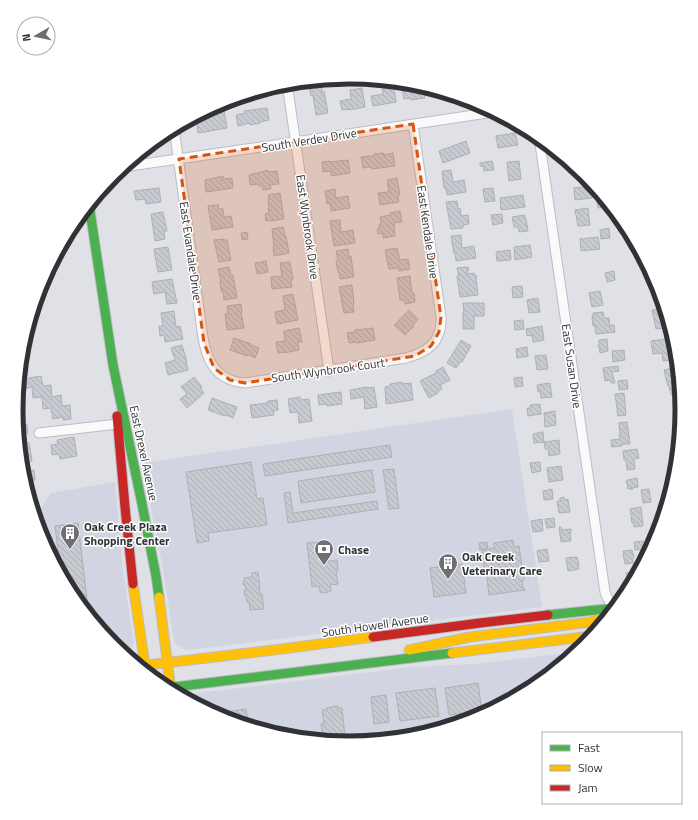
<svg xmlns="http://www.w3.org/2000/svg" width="698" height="820" viewBox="0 0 698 820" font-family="'Titillium Web',sans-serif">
	<defs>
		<pattern id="building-back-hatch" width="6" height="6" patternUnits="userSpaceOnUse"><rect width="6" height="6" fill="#c8cad1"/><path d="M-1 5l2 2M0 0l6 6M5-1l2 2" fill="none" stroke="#acaeb4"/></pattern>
	</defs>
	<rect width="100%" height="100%" fill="#e0e1e6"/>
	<!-- built -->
	<path fill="#d1d5e1" d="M512,409L542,607L188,650L183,649L176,644L174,641L163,569L142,463Z
		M115,482L123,572L134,643L130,652L126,656L113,645L72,595L41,537L35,516L51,493Z
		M576,652L534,687L476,718L414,737L349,743L284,737L221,718L187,699L192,695L197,693L413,667L474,664Z"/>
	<!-- building -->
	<path fill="url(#building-back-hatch)" stroke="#afb0b4" d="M393,81L396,102L373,106L371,96L383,94L382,83Z
		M401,82L414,83L415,85H418L423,86L425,98L411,100V98L404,99Z
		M321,84L322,92L324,91L328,113L316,115L313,95L311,96L309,86Z
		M362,88L365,107L349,110V109L342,110L340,101L351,99L350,90Z
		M265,89L266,95L255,96L254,92Z
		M435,90L451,95L436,97Z
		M267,108L269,120L260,122V123L250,125V123L238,126L236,115L245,113L244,111Z
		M224,111L227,128L198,133L196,116L200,114L208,113L209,114Z
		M515,133L518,145L498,148L496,136Z
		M466,141L470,153L443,163L439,151Z
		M384,153V155L393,153L395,166L372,169V167L363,168L361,157L371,156H374V154Z
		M348,160L350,173L331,176V171L323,172L322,162L330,161V162Z
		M492,161L494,170L484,171L483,166H480V163Z
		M519,161L521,179L509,181L507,162Z
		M568,161L581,172L569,173Z
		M268,170V172L277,171L279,184L270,185L271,189L263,190L262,186H259V184L250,185L249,175Z
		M451,170L453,182L464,180L466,192L447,195L446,188H444L442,171Z
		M223,176L224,179L232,178L233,188L206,192L205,180Z
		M397,178L400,195H398L399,202L380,205L378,193L389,192L387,180Z
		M590,186L592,198L575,200L574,188Z
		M159,188L161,202L146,204L145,199L136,200L134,191Z
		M493,188L495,201L485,202L483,189Z
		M335,189L336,198L348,196L350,208L331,211L330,203L327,204L325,191Z
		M280,193L284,219L270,221V220L266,221L265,214L269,213L268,208H269L268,199H269L268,195Z
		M523,195L525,207L501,210L500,198Z
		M457,201L458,209L460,208L461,216L468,215L469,224L463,225V228L451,229L446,202Z
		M606,201L612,208L606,209V207L598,208L597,202Z
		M218,205L219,209H223L224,217L231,216L233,227L212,230L208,206Z
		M588,208L590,225L578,226L575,210Z
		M400,211L402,222L394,223L395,236L383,238V233L378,234L377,230L379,227V225L381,224L380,217L391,215L390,213Z
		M163,212L167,231H164L165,239L155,241L151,214Z
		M502,214L503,223L493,225L491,215Z
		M525,215V219H526L528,231L519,232L518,227H514L512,217Z
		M340,220L341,232L353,230L355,243L334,246L330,221Z
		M283,227L285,236H286L289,253L274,256L273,247H274L272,229Z
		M609,228L610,238L601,239L600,230Z
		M247,232L248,239L242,240L241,233Z
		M461,235L462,248L474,246L476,258L456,261L455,254H454L451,236Z
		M598,237L600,249L581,251L580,239Z
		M224,239V240H227L231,260L219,262L214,240Z
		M530,245L532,257L515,260L514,247Z
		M168,247L172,270L158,272L154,249Z
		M397,248L400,260L408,259L410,269L399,271L398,268L389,269L385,250Z
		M348,249L349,257L351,256L354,277L340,279L339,272L338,273L336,261H338L336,251Z
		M510,250L511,260L497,261L496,252Z
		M266,261L268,272L257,274L255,263Z
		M290,262L293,279L291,280L292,287L272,289L271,277L282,276L280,263Z
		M229,267L231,276L233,275L237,298L224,300L223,291H221L220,281H221L218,269Z
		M468,267L469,270H467L468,274L474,273L477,276L476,279L478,295L460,297L457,276H459L457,268Z
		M614,271L615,280L607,282L605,273Z
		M410,276L412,293H414L415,302L405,304L404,300H400L397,278Z
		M43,279H44L45,290L39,291Z
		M172,279L177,303L167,304L165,292L154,294L152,282Z
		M652,280H655L657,283L662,299L655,300Z
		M352,285L354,303L353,304L354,312L344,313L339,287Z
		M522,286L523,297L513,298L512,287Z
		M600,291L603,305L592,307L589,293Z
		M293,294L298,320L277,324L275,312L285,310L283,296Z
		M538,298L540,312L529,313L527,300Z
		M463,303H484V316H474V329H463V312H464Z
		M241,304L242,312H241L244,328L227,330L225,314H228L227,306Z
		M664,308L670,327L656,329L652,310Z
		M409,310L418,319L413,325L414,326L405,335L394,325Z
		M174,311L176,327L180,326L183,339L165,342L164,335L160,336L159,326H163L161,313Z
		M603,312L604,318H609L610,326L614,325L615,332L596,334L595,326H593L592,316H594L593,313Z
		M523,320L524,329L515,330L514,321Z
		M542,326L544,340L533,342L532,335L527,336L526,329Z
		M299,328L302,342H298L299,350L284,353V352L278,353L276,342L285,341L284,331Z
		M373,328L375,340L357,343V342L349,343L347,333L355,332V330Z
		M234,338L251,344V345L259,348L255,358L248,355L247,356L230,350Z
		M673,338L674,346H676L677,359L663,361L662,353L653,354L651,341Z
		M607,339L608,351L600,353L599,346L598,347V345L599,344V340Z
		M461,340L471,346L462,362L461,361L456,368L447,363Z
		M182,345L187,362H186L188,370L168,375L165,363L175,360L171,348Z
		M527,347L528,356L517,358L516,349Z
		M624,350L625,360L613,362L612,351Z
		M546,355L548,369L537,370L535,356Z
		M618,366L619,371L612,372L615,383H611L610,380L605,381L603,368Z
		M443,367L450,380L440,385L442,389L438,391V393L429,398L420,381L436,373V371Z
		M677,367L678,374L680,392L671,395L669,386H668L664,370Z
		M41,376L43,386L51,385L52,397L61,395L62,406L70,405L71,419L63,420V417L53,419L51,408L43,409L42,397L33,398L32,387L24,389L23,379Z
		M194,377L202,387L200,388L204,393L187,408L180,399L187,394L181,387Z
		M522,377L523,386L515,387L514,378Z
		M627,380L628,389L619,390L618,381Z
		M402,382V384L411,383L413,400L386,404L385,387L390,386V384Z
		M550,383L552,397L541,398L540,391L538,392L537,385Z
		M367,387V388L374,387L377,407L365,409L364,397L351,399L350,390Z
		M341,392L342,404L327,406V404L319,405L318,395Z
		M624,393L626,415L618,416L615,394Z
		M300,397L301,400L309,399L312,421L299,423L298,412L290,413L288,399Z
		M212,398L237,407L233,418L226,415L225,416L208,410Z
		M277,400L278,410L273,411L274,415L252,418L250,405L268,403V401Z
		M540,404L541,414L528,416L527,408H530V405Z
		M555,411L556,425L545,427L544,413Z
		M627,422L630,444H622V446L612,447L611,440L620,439L619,435H620L619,423Z
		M27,424L28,433L25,434L27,443H29L32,461L25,462L27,471L34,470L35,480L24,482L22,475L18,425Z
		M542,432H543L544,442L534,443L533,434Z
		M74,437L77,456L60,459L59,454L52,455L51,445L58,444L57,440Z
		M559,440L560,454L549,456L548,449H545L544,442Z
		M390,445L392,457L265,476L263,464Z
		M637,449L639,458L634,459L635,469L627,470L626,460H624L623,451Z
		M251,462L257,499L263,498L267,525L208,533L209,541L197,543L186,472Z
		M540,462L541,471L532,473L530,463Z
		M561,466L563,480L549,482L547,468Z
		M394,469L399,508L389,509L383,470Z
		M372,470L375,492L301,503L298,481Z
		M637,478L638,487L632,488L633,489L631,490V488L628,489L627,482L626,483V481H627V480Z
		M552,489L553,499L544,500L543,491Z
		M649,489L651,502L643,503L641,490Z
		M290,492L293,513L377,501L378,509L288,523L284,493Z
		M564,497V500L568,499L570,512L559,513L557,501H560V498Z
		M641,507L643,526L634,527V523H632L631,517L632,516V514L631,515L630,509Z
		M554,518L555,527L547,528L545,519Z
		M542,519L543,531L533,532L531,521Z
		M78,523L89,616L72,595L61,574L55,526Z
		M559,527H561L562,530L571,529V532H570L571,541L561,542Z
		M513,540L514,547L519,546L524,580H522L523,589H525V590L489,595L486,569H484L482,550L494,548V543Z
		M643,541L644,549L635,550L634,542Z
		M318,542L321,562L337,560L338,570H336L338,584L330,585L331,591L326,593L320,592L319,586L312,587L307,543Z
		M487,542L488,548L480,550L479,543Z
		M547,549L549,561L539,562L537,551Z
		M632,550L634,557L633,558V563L625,564L623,554H624L623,551Z
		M577,557L579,565H578L579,569L568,571L566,558Z
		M462,564L466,593L434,597L430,568Z
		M258,572L260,588H259L260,594H262L264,609L250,610L249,602H247L246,596H245L244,591H246L245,585H243V582H244V578L252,577V573Z
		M635,572L636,576L631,586H628L626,573Z
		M478,683L482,711L449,715L445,688Z
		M435,688L439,716L400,721L396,693Z
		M386,695L389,722L374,724L371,697Z
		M338,706V708H342L345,736H341L342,741H331L330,737L323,738L321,724H324L322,710H327L326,708Z
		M246,709L248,721H246L247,725L219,716L218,713Z"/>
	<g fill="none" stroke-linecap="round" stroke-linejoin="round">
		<!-- street casing -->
		<g stroke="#bcbdc1" stroke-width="11">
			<path id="street" d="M287,83L329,371
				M174,128L200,316C204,346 206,380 245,383L406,358C428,352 442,342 441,317L413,124
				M539,137L605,592L606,595L613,609V611
				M123,167L295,142L494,112
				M39,433L118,424"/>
		</g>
		<!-- fast casing -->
		<g stroke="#bcbdc1" stroke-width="11">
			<path id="fast" d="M89,204L113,365L142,504L156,576L159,597
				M548,615L615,608
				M166,688L452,653"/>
		</g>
		<!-- slow casing -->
		<g stroke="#bcbdc1" stroke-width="11">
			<path id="slow" d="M133,584L146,672
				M159,597L171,691
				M409,650L470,637L591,622L602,618L611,611
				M452,653L592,636
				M139,666L274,650L373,637"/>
		</g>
		<!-- jam casing -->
		<g stroke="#bcbdc1" stroke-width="11">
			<path id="jam" d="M117,416L125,507L133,584
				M373,637L480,623L548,615"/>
		</g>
		<!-- street -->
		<use href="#street" stroke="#fafafb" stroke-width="9"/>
		<!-- fast -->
		<use href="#fast" stroke="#4caf50" stroke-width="9"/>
		<!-- slow -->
		<use href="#slow" stroke="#ffc107" stroke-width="9"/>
		<!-- jam -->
		<use href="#jam" stroke="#c62828" stroke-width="9"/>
	</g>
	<!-- marked area -->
	<path fill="#d65510" fill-opacity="0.2" stroke="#d65510" stroke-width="3" stroke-dasharray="8 5" stroke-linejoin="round" d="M413,124L441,317L439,332L431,346L415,356L245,383L230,380L214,368L204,343L179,159Z"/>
	<!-- icons -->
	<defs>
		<g id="building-pin" transform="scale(1)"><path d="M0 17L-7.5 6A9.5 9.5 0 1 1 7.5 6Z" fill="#6e6f74" stroke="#fff"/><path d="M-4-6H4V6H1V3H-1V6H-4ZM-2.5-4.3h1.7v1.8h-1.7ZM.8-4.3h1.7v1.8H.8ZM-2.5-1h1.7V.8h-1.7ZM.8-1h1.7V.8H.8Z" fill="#fff"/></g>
		<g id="bank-pin" transform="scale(1)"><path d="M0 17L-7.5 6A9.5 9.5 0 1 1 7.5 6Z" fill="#6e6f74" stroke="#fff"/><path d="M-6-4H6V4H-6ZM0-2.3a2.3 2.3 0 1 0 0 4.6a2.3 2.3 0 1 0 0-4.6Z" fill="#fff"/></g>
	</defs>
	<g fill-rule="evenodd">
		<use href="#building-pin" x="70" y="533"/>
		<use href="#bank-pin" x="324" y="549"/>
		<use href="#building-pin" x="448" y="563"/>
	</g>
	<g text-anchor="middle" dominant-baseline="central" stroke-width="3" stroke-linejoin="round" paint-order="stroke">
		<!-- street labels -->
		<g font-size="12" fill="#303236" stroke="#fff">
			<text transform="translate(309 140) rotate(-9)">South Verdev Drive</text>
			<text transform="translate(308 227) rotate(82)">East Wynbrook Drive</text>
			<text transform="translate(428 232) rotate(82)">East Kendale Drive</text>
			<text transform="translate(191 251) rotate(82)">East Evandale Drive</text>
			<text transform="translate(572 366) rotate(82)">East Susan Drive</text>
			<text transform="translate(328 370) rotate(-8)">South Wynbrook Court</text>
			<text transform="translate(144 453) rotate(78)">East Drexel Avenue</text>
			<text transform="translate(375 625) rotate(-8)">South Howell Avenue</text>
		</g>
		<!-- poi labels -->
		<g font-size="12" font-weight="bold" fill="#303236" stroke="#fff" text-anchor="start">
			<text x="84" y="526">Oak Creek Plaza<tspan x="84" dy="14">Shopping Center</tspan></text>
			<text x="338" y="549">Chase</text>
			<text x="462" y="556">Oak Creek<tspan x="462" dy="14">Veterinary Care</tspan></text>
		</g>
	</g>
	<!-- crop -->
	<path d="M0 0H698V820H0ZM23 410a326 326 0 1 1 652 0a326 326 0 1 1-652 0Z" fill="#fff" fill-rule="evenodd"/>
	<path fill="none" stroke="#303236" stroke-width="5" d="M23 410a326 326 0 1 1 652 0a326 326 0 1 1-652 0Z"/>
	<!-- legend -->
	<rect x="542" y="732" width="140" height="72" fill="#ffffff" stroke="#acadaf"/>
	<rect x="550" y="745" width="20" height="6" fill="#4caf50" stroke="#acadaf"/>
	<text x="578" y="752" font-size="12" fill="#303236">Fast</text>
	<rect x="550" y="765" width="20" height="6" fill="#ffc107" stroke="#acadaf"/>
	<text x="578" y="772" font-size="12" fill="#303236">Slow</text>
	<rect x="550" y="785" width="20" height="6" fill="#c62828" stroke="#acadaf"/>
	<text x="578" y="792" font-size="12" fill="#303236">Jam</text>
	<!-- north arrow -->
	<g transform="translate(36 36) rotate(261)"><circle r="19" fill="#ffffff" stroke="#acadaf"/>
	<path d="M0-3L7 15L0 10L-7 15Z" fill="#6e6f74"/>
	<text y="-6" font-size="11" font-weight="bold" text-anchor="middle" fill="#303236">N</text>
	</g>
</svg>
